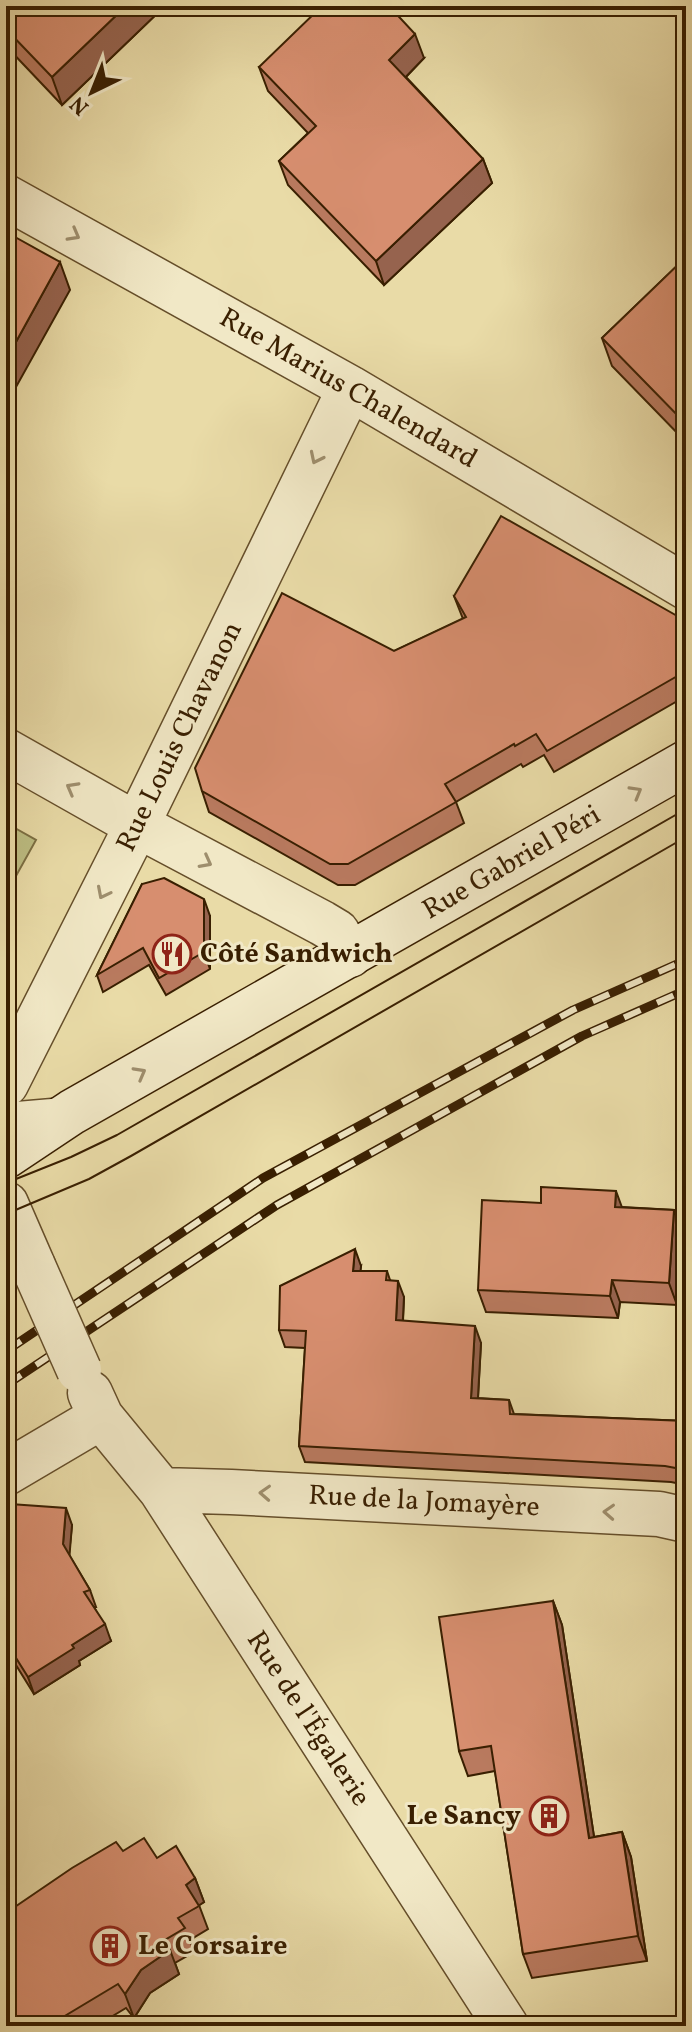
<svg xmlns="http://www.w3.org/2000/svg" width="692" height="2032" viewBox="0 0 692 2032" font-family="Vollkorn,serif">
	<rect width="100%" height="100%" fill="#e9dba7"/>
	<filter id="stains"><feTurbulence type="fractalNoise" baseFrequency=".0025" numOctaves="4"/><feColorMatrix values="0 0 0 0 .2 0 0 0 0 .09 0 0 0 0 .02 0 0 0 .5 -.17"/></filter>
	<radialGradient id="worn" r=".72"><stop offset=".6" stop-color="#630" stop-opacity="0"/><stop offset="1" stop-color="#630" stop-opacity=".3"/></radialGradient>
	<!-- green -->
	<path fill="#bdbe83" stroke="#7b6e42" stroke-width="2" d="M6,823L36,840L6,894Z"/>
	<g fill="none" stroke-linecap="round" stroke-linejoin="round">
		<!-- service casing -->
		<g stroke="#654e2a" stroke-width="33">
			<path id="service" d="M6,1118L64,1113"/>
		</g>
		<!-- minor casing -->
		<g stroke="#654e2a" stroke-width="47">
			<path id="minor" d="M6,197L350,388L686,587
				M6,751L137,825L322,923L337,932L350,955
				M6,1084L137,825L350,388
				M6,1204L33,1266
				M101,1417L161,1490L506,2026
				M6,1473L101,1417L90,1393
				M161,1490L231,1492L659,1514L686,1520"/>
		</g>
		<!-- secondary casing -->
		<g stroke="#391f01" stroke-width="47">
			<path id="secondary" d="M6,1156L72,1112L686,763"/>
		</g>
		<!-- service -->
		<use href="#service" stroke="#f1e8c6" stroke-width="30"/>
		<!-- minor -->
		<use href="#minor" stroke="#f1e8c6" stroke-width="44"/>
		<!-- secondary -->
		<use href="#secondary" stroke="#f1e8c6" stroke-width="44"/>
		<!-- tram -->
		<path stroke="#391f01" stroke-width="2" d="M6,1183L71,1157L117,1135L686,809
			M6,1214L89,1179L131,1156L686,837"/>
		<!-- rail casing -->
		<g stroke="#391f01" stroke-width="9">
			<path id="rail" d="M6,1351L263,1178L573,1010L686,960
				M6,1385L277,1205L582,1036L686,990"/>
		</g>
		<!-- rail -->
		<use href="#rail" stroke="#f1e8c6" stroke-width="6" stroke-dasharray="18" stroke-linecap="butt"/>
		<!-- minor-bridge casing -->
		<g stroke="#654e2a" stroke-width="47" stroke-linecap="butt">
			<path id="minor-bridge" d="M33,1266L79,1370"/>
		</g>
		<!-- minor-bridge -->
		<use href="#minor-bridge" stroke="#f1e8c6" stroke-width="44"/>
	</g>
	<!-- wall -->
	<path fill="#b97a5f" stroke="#391f01" stroke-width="2" d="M6,6H165L62,105L6,46Z
		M424,58L406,77L483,159L492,183L384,285L288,185L279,161L308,133L268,91L259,67Z
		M686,257V442L612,366L602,338Z
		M454,596L686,621V696L554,772L544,755L523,767L521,764L456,802L464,823L355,885H338L209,812L202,791L394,651L463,619Z
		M142,884L210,916V969L166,995L149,965L103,992L97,975Z
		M622,1207L674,1210L682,1232L677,1305L620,1302L618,1318L486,1312L478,1290Z
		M361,1266L360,1271H387L390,1280L404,1297L403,1321L481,1343L478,1398L509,1400L514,1414L686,1421V1485L671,1482L305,1462L299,1446L305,1348L285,1347L279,1330Z
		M6,1507L72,1525L69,1555L90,1590L96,1607H94L111,1641L79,1661L80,1665L34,1694L6,1649Z
		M553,1601L562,1625L594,1837L622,1832L631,1857L647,1961L532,1978L523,1954L495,1771L468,1776L459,1751Z
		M123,1851L157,1858L195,1878L204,1902L199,1905L208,1929L190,1940L194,1952L175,1963L179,1974L150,1993L134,2018L126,2008L96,2026H6Z"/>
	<!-- shaded-wall -->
	<path fill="#96634e" stroke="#391f01" stroke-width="2" d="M126,6H165L62,105L52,77Z
		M415,34L424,58L398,85L389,60Z
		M483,159L492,183L384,285L376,261Z
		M60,262L70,290L6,405V360Z
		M204,899L210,916V969L204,952Z
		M616,1191L624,1213L615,1207Z
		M674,1210L682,1232L677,1305L669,1283Z
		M355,1249L361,1266L359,1288L353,1271Z
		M612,1280L620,1302L618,1318L610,1296Z
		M398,1281L404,1297L402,1337L396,1320Z
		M475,1326L481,1343L477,1414L471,1398Z
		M66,1508L72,1525L69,1561L63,1544Z
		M553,1601L562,1625L598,1863L589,1838Z
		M105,1624L111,1641L79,1661L80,1665L34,1694L28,1677L72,1645Z
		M622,1832L631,1857L647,1961L638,1936Z
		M195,1878L204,1902L195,1908L186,1885Z
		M170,1950L179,1974L150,1993L134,2018L125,1994L141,1970Z"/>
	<!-- building -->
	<path fill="#d78e6f" stroke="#391f01" stroke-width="2" d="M6,6H126L52,77L6,29Z
		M322,6H389L415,34L389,60L483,159L376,261L279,161L316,126L259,67Z
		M6,232L60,262L6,360Z
		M686,257V424L602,338Z
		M501,516L686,621V671L547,751L536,734L515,746L514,744L445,784L456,802L348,864H330L202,791L195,768L282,593L394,651L466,617L454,596Z
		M164,878L204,899V952L159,978L143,948L97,975L142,884Z
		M541,1187L616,1191L615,1207L674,1210L669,1283L612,1280L610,1296L478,1290L482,1200L541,1203Z
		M355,1249L353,1271H387L386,1280L398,1281L396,1320L475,1326L471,1398L509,1400L510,1414L686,1421V1470L665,1466L299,1446L306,1331L279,1330L280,1286Z
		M10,1504L66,1508L63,1544L90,1590L84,1592L105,1624L72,1645L74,1648L28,1677L6,1642V1507Z
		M553,1601L589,1838L622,1832L638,1936L523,1954L491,1746L459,1751L439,1617Z
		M144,1838L157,1858L176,1846L195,1878L186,1885L199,1906L178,1918L185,1928L165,1940L170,1950L141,1970L125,1994L118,1984L48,2026H6V1913L72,1868L116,1842L123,1851Z"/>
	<!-- one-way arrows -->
	<defs><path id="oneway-chevron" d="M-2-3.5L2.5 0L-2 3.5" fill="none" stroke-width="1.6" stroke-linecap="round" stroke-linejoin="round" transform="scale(2)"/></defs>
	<g stroke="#9e8e6d">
		<use href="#oneway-chevron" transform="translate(74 235) rotate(29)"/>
		<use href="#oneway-chevron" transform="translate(316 458) rotate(116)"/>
		<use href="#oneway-chevron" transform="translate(72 788) rotate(-151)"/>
		<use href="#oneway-chevron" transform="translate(636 792) rotate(-30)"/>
		<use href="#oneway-chevron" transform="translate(206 862) rotate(28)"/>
		<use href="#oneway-chevron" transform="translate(103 893) rotate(117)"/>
		<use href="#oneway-chevron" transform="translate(140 1073) rotate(-29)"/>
		<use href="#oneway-chevron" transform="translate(265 1493) rotate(-177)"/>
		<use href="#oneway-chevron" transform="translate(609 1512) rotate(-177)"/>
	</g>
	<!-- icons -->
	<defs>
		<g id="restaurant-ring" transform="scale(2)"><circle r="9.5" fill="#f1e8c6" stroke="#8f2418" stroke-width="1.5"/><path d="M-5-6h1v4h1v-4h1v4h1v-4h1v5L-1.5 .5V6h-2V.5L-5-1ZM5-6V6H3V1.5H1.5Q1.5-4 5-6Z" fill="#8f2418"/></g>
		<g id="building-ring" transform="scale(2)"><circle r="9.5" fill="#f1e8c6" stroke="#8f2418" stroke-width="1.5"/><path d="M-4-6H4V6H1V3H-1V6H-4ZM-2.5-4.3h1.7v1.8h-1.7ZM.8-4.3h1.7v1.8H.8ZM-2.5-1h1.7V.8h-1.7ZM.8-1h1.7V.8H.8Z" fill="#8f2418"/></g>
	</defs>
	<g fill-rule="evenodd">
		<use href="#restaurant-ring" x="172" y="954"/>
		<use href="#building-ring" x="549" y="1816"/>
		<use href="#building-ring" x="110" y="1946"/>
	</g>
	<g text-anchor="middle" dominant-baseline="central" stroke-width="6" stroke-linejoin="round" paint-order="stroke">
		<!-- street labels -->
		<g font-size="28" fill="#391f01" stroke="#f1e8c6">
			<text transform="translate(348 389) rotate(30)">Rue Marius Chalendard</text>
			<text transform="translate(180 737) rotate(-64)">Rue Louis Chavanon</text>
			<text transform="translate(512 863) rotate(-30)">Rue Gabriel Péri</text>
			<text transform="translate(424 1502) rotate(3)">Rue de la Jomayère</text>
			<text transform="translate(308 1719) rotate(57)">Rue de l'Égalerie</text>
		</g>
		<!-- poi labels -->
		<g font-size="28" font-weight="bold" fill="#391f01" stroke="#f1e8c6" text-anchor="start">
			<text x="200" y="954">Côté Sandwich</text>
			<text x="521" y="1816" text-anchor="end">Le Sancy</text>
			<text x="138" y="1946">Le Corsaire</text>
		</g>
	</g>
	<!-- margin -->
	<rect width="692" height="2032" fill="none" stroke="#e9dba7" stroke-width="32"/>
	<rect x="8" y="8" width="676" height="2016" fill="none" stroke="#391f01" stroke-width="4"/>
	<rect x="16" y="16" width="660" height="2000" fill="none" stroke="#391f01" stroke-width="2"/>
	<!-- north arrow -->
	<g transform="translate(92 92) rotate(223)" stroke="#f1e8c6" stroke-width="6" paint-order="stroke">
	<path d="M0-6L14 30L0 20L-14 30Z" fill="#391f01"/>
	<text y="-12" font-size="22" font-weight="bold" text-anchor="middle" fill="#391f01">N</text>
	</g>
	<rect width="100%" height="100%" filter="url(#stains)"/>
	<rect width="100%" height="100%" fill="url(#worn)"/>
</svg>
